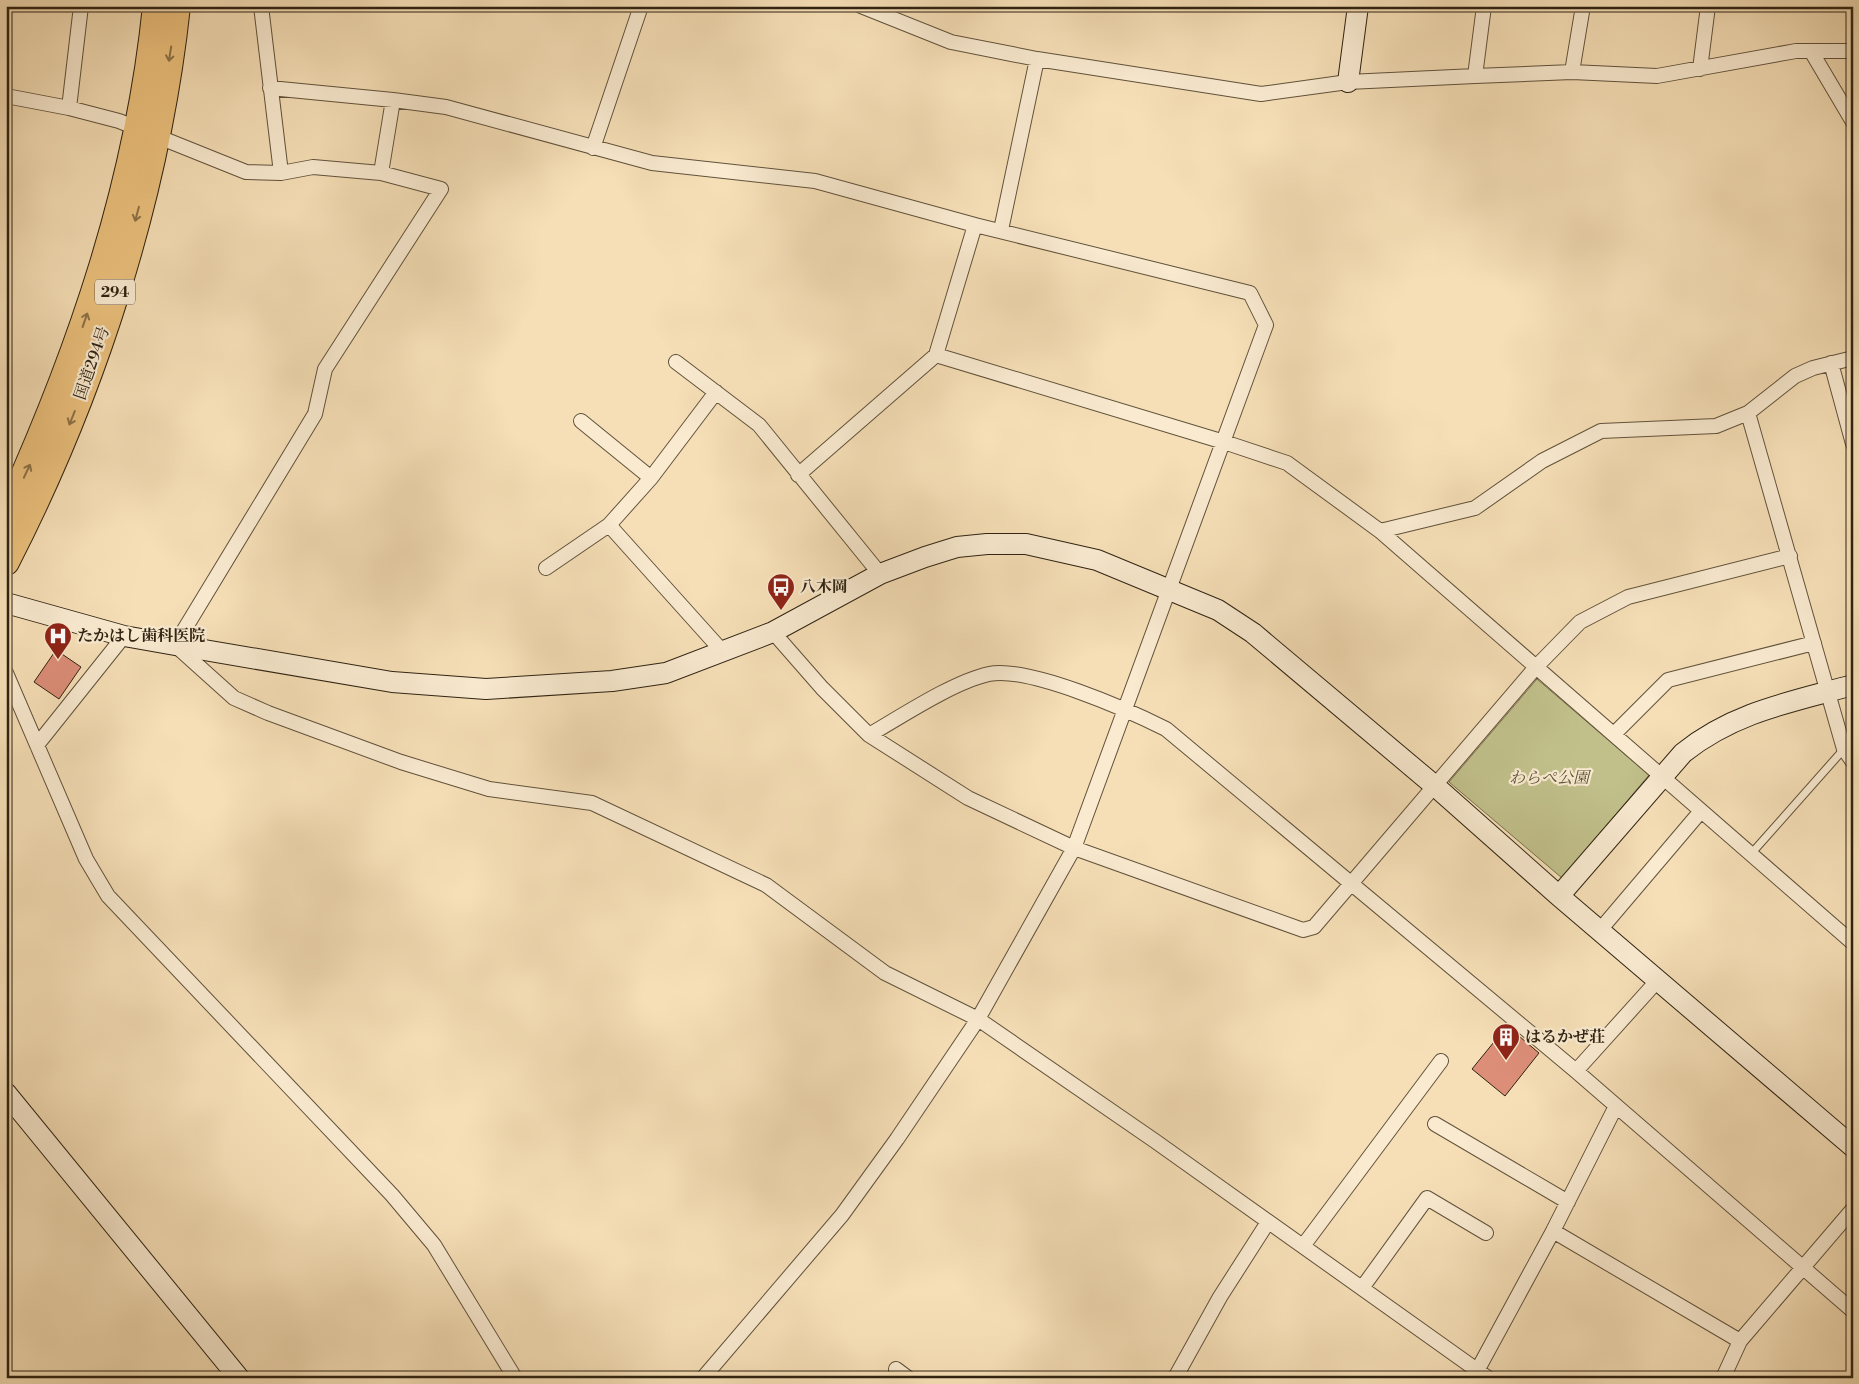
<svg xmlns="http://www.w3.org/2000/svg" width="1859" height="1384" viewBox="0 0 1859 1384" font-family="'Libre Bodoni','Noto Serif JP',serif">
	<rect width="100%" height="100%" fill="#f6dfb7"/>
	<filter id="stains"><feTurbulence type="fractalNoise" baseFrequency=".004" numOctaves="4"/><feColorMatrix values="0 0 0 0 .2 0 0 0 0 .09 0 0 0 0 .02 0 0 0 .5 -.17"/></filter>
	<radialGradient id="worn" r=".72"><stop offset=".6" stop-color="#630" stop-opacity="0"/><stop offset="1" stop-color="#630" stop-opacity=".3"/></radialGradient>
	<!-- green -->
	<path fill="#c1c08b" stroke="#78724e" d="M1537,679L1649,775L1562,878L1449,782Z"/>
	<!-- building -->
	<path fill="#dd8e79" stroke="#2f2312" d="M56,650L81,667L59,699L34,682Z
		M1507,1026L1539,1053L1505,1096L1472,1069Z"/>
	<g fill="none" stroke-linecap="round" stroke-linejoin="round">
		<!-- lane casing -->
		<g stroke="#61523b" stroke-width="9">
			<path id="lane" d="M1750,855L1844,749"/>
		</g>
		<!-- street casing -->
		<g stroke="#61523b" stroke-width="16">
			<path id="street" d="M261,6L281,173
				M861,6L951,42L1037,59L1261,94L1348,82L1475,76L1572,72L1657,76L1796,51H1853
				M1811,51L1853,122
				M1700,69L1708,6
				M1572,72L1583,6
				M1475,76L1484,6
				M270,88L393,100L446,107L652,163L815,181L975,225L1250,293L1266,325L1074,848L978,1019L897,1139L842,1215L703,1378
				M6,96L69,108L81,6
				M69,108L119,121L246,172L281,173L313,167L381,173L441,189L325,369L315,414L175,645L234,698L268,713L401,762L489,789L592,803L766,885L885,973L978,1019L1155,1141L1488,1378
				M593,148L641,6
				M381,173L393,100
				M1001,230L1037,59
				M936,355L1224,442L1287,463L1380,531L1853,943
				M676,362L759,425L880,574
				M1831,363L1853,444
				M716,392L651,478L609,525L723,652
				M1748,413L1844,749L1853,762
				M581,421L651,478
				M798,475L936,355L975,225
				M1380,531L1475,508L1542,461L1601,431L1716,426L1748,413L1795,376L1813,368L1853,358
				M546,568L609,525
				M773,632L822,688L869,735L968,798L1074,848L1303,930L1314,927L1536,667L1580,622L1628,597L1790,556
				M6,673L86,859L108,896L392,1195L434,1245L515,1378
				M1614,734L1668,680L1814,643
				M869,735C902,716 953,682 989,674C1029,666 1128,710 1166,729L1576,1071L1853,1311
				M37,745L124,636
				M1600,930L1701,811
				M1576,1071L1658,980
				M1435,1124L1568,1202
				M1553,1231L1740,1341
				M1303,1246L1441,1061
				M1362,1288L1427,1198L1486,1233
				M896,1369L908,1378
				M1477,1371L1553,1231L1616,1106
				M1175,1378L1220,1297L1268,1222
				M1723,1378L1740,1341L1853,1209"/>
		</g>
		<!-- secondary casing -->
		<g stroke="#2f2312" stroke-width="22">
			<path id="secondary" d="M1348,82L1358,6
				M6,603L124,636L175,645L392,682L486,689L612,681L666,673L773,632L880,574L925,557L957,547L987,544H1026L1097,560L1218,610L1253,633L1435,786L1559,896L1853,1147
				M1559,896L1683,753C1734,712 1791,702 1853,685
				M6,1093L239,1378"/>
		</g>
		<!-- highway casing -->
		<g stroke="#2f2312" stroke-width="28">
			<path id="highway" d="M6,515C80,353 138,185 156,6
				M6,562C93,393 157,195 177,6"/>
		</g>
		<!-- lane -->
		<use href="#lane" stroke="#f9ead0" stroke-width="7"/>
		<!-- street -->
		<use href="#street" stroke="#f9ead0" stroke-width="14"/>
		<!-- secondary -->
		<use href="#secondary" stroke="#f9ead0" stroke-width="20"/>
		<!-- highway -->
		<use href="#highway" stroke="#ebc07c" stroke-width="26"/>
	</g>
	<!-- one-way arrows -->
	<defs><path id="oneway-shaft" d="M-6 0H5M1.5-3L5.5 0L1.5 3" fill="none" stroke-width="1.6" stroke-linecap="round" stroke-linejoin="round" transform="scale(1.25)"/></defs>
	<g stroke="#8d7247">
		<use href="#oneway-shaft" transform="translate(170 54) rotate(99)"/>
		<use href="#oneway-shaft" transform="translate(137 214) rotate(105)"/>
		<use href="#oneway-shaft" transform="translate(85 320) rotate(-71)"/>
		<use href="#oneway-shaft" transform="translate(72 418) rotate(112)"/>
		<use href="#oneway-shaft" transform="translate(27 471) rotate(-65)"/>
	</g>
	<!-- icons -->
	<defs>
		<g id="bus-pin" transform="scale(1.4375)"><path d="M0 17L-7.5 6A9.5 9.5 0 1 1 7.5 6Z" fill="#8f2418" stroke="#f9ead0"/><path d="M-5-6H5V4H4V6H2V4H-2V6H-4V4H-5ZM-3.5-4V0h7V-4ZM-3.5 1.2v1.5H-2V1.2ZM2 1.2v1.5H3.5V1.2Z" fill="#fff"/></g>
		<g id="hospital-pin" transform="scale(1.4375)"><path d="M0 17L-7.5 6A9.5 9.5 0 1 1 7.5 6Z" fill="#8f2418" stroke="#f9ead0"/><path d="M-5-5h3v3.5h4V-5h3V5h-3V1.5h-4V5h-3Z" fill="#fff"/></g>
		<g id="building-pin" transform="scale(1.4375)"><path d="M0 17L-7.5 6A9.5 9.5 0 1 1 7.5 6Z" fill="#8f2418" stroke="#f9ead0"/><path d="M-4-6H4V6H1V3H-1V6H-4ZM-2.5-4.3h1.7v1.8h-1.7ZM.8-4.3h1.7v1.8H.8ZM-2.5-1h1.7V.8h-1.7ZM.8-1h1.7V.8H.8Z" fill="#fff"/></g>
	</defs>
	<g fill-rule="evenodd">
		<use href="#bus-pin" x="781" y="587"/>
		<use href="#hospital-pin" x="58" y="636"/>
		<use href="#building-pin" x="1506" y="1037"/>
	</g>
	<g text-anchor="middle" dominant-baseline="central" stroke-width="4.5" stroke-linejoin="round" paint-order="stroke">
		<!-- shield labels -->
		<rect fill="#f9ead0" stroke="#6c5f4b" stroke-width="1" x="95" y="279.5" width="40" height="25" rx="4"/>
		<g font-size="15" font-weight="bold" fill="#2f2312">
			<text x="115" y="292">294</text>
		</g>
		<!-- street labels -->
		<g font-size="16" fill="#2f2312" stroke="#f9ead0">
			<text transform="translate(92 363) rotate(-71)">国道294号</text>
		</g>
		<!-- poi labels -->
		<g font-size="16" font-weight="bold" fill="#2f2312" stroke="#f9ead0" text-anchor="start">
			<text x="800" y="587">八木岡</text>
			<text x="77" y="636">たかはし歯科医院</text>
			<text x="1525" y="1037">はるかぜ荘</text>
		</g>
		<!-- park labels -->
		<g font-size="16" font-style="italic" fill="#5b5236" stroke="#f9ead0">
			<text x="1549" y="778">わらぺ公園</text>
		</g>
	</g>
	<!-- margin -->
	<rect width="1859" height="1384" fill="none" stroke="#f6dfb7" stroke-width="25"/>
	<rect x="8" y="8" width="1844" height="1369" fill="none" stroke="#2f2312" stroke-width="2.5"/>
	<rect x="12" y="12" width="1834" height="1359" fill="none" stroke="#2f2312"/>
	<rect width="100%" height="100%" filter="url(#stains)"/>
	<rect width="100%" height="100%" fill="url(#worn)"/>
</svg>
